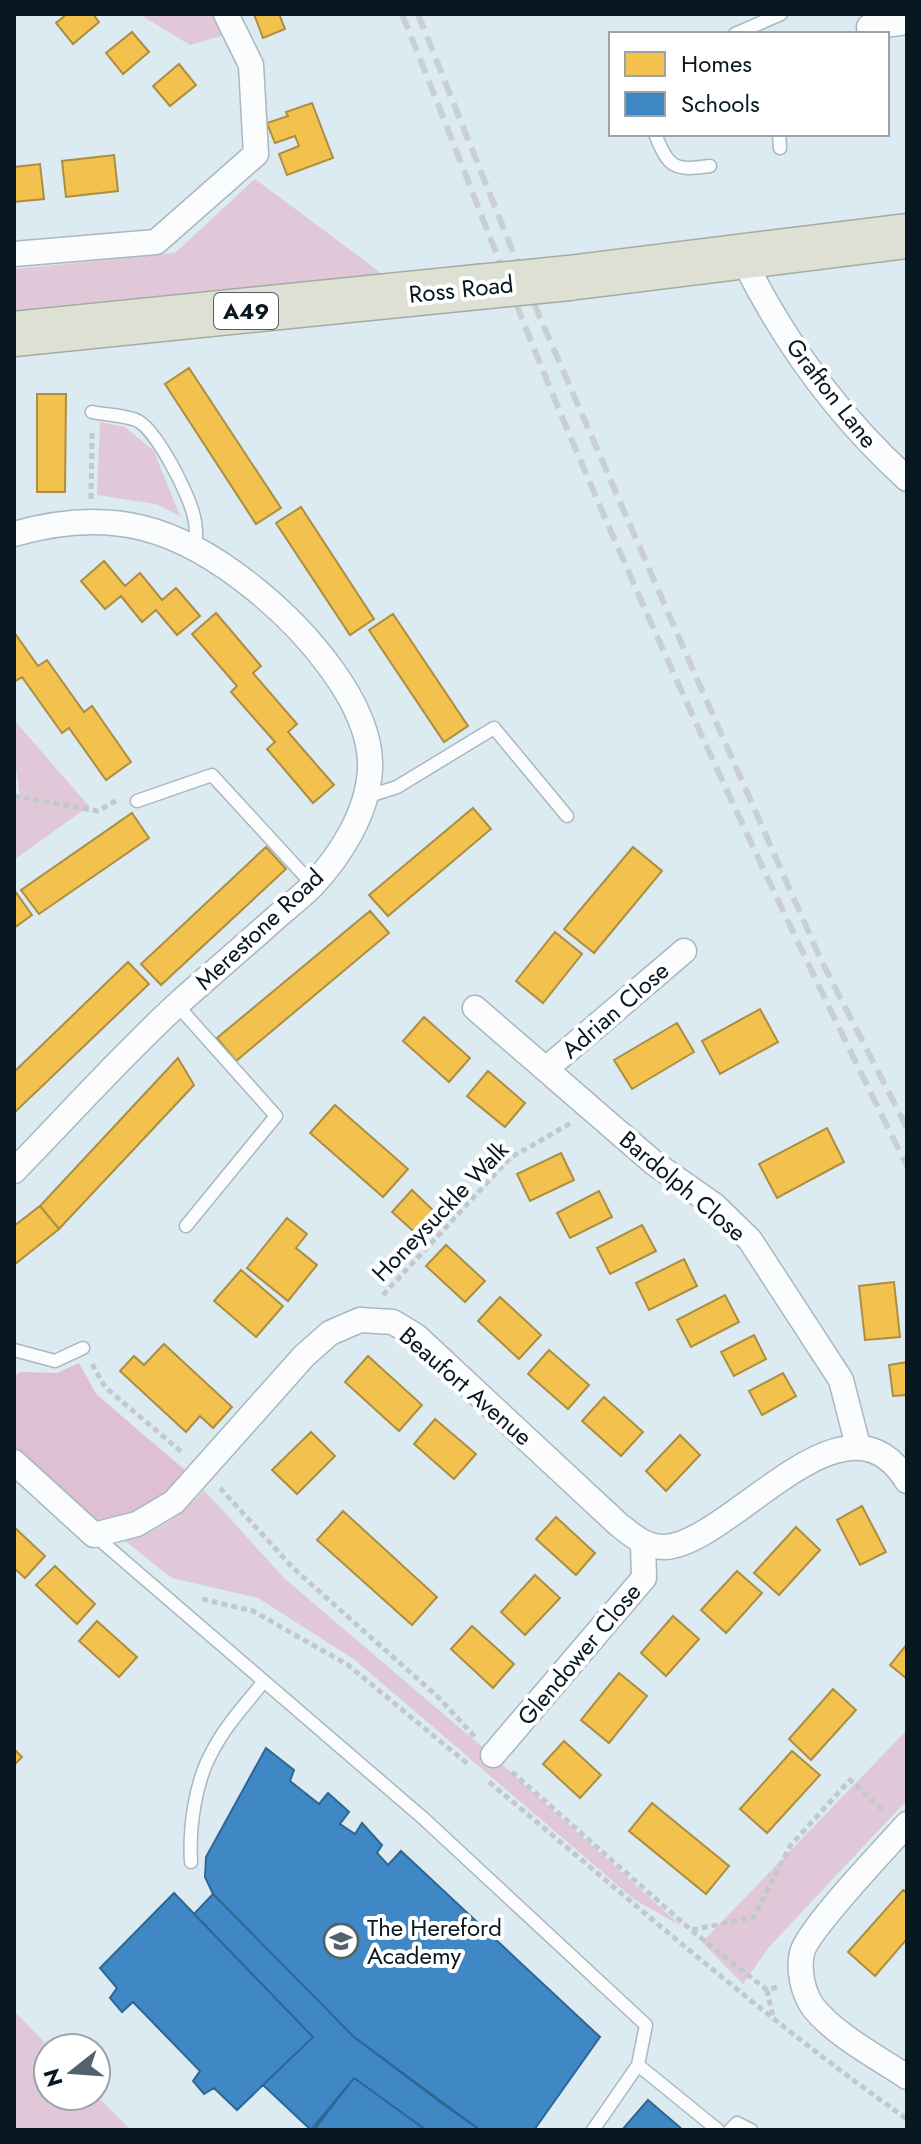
<svg xmlns="http://www.w3.org/2000/svg" width="921" height="2144" viewBox="0 0 921 2144" font-family="Jost,sans-serif">
	<rect width="100%" height="100%" fill="#dceaf2"/>
	<!-- green -->
	<path fill="#e0c8d9" d="M139,14H230L235,32L190,45Z
		M255,179L389,279L14,318V269L175,253Z
		M100,422L125,427L154,451L180,516L156,504L97,495Z
		M14,720L89,806L14,860V801L20,796L14,756Z
		M204,1490L285,1579L494,1757L681,1926L635,1900L355,1660L258,1598L172,1578L125,1541C157,1533 182,1515 204,1490Z
		M907,1730V1800L769,1947L743,1984L702,1942Z
		M14,2011L50,2048H48V2096L96,2095L131,2130H14Z"/>
	<!-- forest -->
	<path fill="#debfd3" d="M79,1363L96,1394L186,1471C159,1503 137,1512 97,1522L14,1447V1377L20,1372L57,1373Z"/>
	<!-- homes -->
	<path fill="#f2c14e" stroke="#ac8e40" stroke-width="2" d="M67,14H93L99,22L73,44L56,23Z
		M254,14H279L285,29L263,38Z
		M132,32L149,52L123,74L106,53Z
		M179,64L196,85L170,106L153,86Z
		M312,103L333,158L287,175L279,154L299,146L295,136L275,143L267,123L288,116L286,112Z
		M114,155L118,191L66,197L62,161Z
		M40,164L44,199L14,202V167Z
		M189,368L281,508L256,524L165,384Z
		M37,394H66L65,492H37Z
		M301,507L374,619L350,635L276,523Z
		M104,561L125,586L140,573L162,600L176,588L200,616L177,635L156,610L142,622L121,596L105,609L81,581Z
		M216,613L261,666L253,673L297,724L288,732L334,785L313,803L267,749L275,742L231,692L237,686L192,634Z
		M393,614L468,726L444,742L369,630Z
		M14,632L38,666L47,660L84,712L92,706L131,762L106,780L69,728L62,733L22,677L14,682Z
		M473,808L491,829L388,916L369,895Z
		M132,813L149,838L39,914L21,890Z
		M266,847L286,869L161,985L141,964Z
		M633,847L662,871L594,953L564,929Z
		M15,891L32,915L14,928V892Z
		M370,911L389,933L236,1061L217,1038Z
		M555,932L582,954L543,1003L516,981Z
		M128,962L149,984L14,1113V1072Z
		M760,1009L778,1042L720,1074L702,1041Z
		M424,1017L470,1058L449,1082L403,1041Z
		M677,1023L694,1052L632,1089L614,1060Z
		M178,1058L194,1085L59,1229L40,1206Z
		M488,1071L525,1103L505,1127L467,1096Z
		M335,1105L408,1169L383,1197L310,1133Z
		M827,1128L844,1162L777,1198L759,1164Z
		M561,1153L574,1180L530,1201L517,1174Z
		M412,1190L439,1216L420,1237L392,1212Z
		M599,1191L612,1217L570,1238L557,1213Z
		M40,1206L59,1229L14,1265V1226Z
		M287,1218L307,1234L296,1248L317,1265L288,1301L247,1268Z
		M642,1225L656,1251L610,1274L597,1248Z
		M446,1245L485,1281L465,1302L426,1266Z
		M684,1259L697,1286L649,1310L636,1283Z
		M241,1270L283,1306L256,1337L214,1301Z
		M894,1282L900,1337L865,1340L859,1286Z
		M725,1295L739,1322L691,1347L677,1320Z
		M500,1297L541,1335L519,1359L478,1321Z
		M754,1335L766,1359L734,1376L721,1352Z
		M164,1344L232,1407L213,1428L200,1416L186,1432L120,1371L134,1356L144,1365Z
		M549,1350L589,1385L568,1409L528,1374Z
		M368,1356L422,1405L399,1431L345,1382Z
		M907,1362V1395L893,1396L889,1365Z
		M783,1373L796,1396L762,1415L749,1391Z
		M604,1397L643,1432L621,1456L582,1421Z
		M435,1419L476,1454L454,1479L414,1444Z
		M311,1432L335,1456L297,1494L272,1470Z
		M680,1435L700,1455L666,1491L646,1471Z
		M862,1506L886,1552L860,1565L837,1520Z
		M343,1511L437,1597L412,1625L317,1540Z
		M556,1517L595,1553L576,1575L536,1539Z
		M14,1527L45,1556L25,1578L14,1568Z
		M796,1527L820,1550L779,1595L754,1573Z
		M55,1566L95,1604L77,1624L36,1585Z
		M737,1571L762,1593L726,1633L701,1610Z
		M535,1575L560,1598L525,1635L501,1612Z
		M673,1616L699,1639L666,1676L641,1653Z
		M97,1621L137,1657L119,1677L79,1641Z
		M472,1626L514,1664L493,1688L451,1649Z
		M907,1644V1679L890,1665Z
		M619,1673L647,1696L609,1743L581,1720Z
		M833,1689L856,1710L811,1760L789,1739Z
		M564,1741L601,1775L580,1798L543,1764Z
		M14,1749L22,1757L14,1765Z
		M792,1751L820,1775L767,1833L740,1809Z
		M652,1803L729,1866L706,1894L629,1831Z
		M903,1890L907,1893V1939L875,1976L848,1952Z"/>
	<!-- schools -->
	<path fill="#3f88c5" stroke="#2e6694" stroke-width="2" d="M266,1748L294,1770L290,1781L319,1804L328,1793L349,1812L340,1824L355,1834L362,1823L382,1845L377,1853L388,1865L401,1851L600,2037L534,2130H480L440,2102L354,2037L213,1894L205,1877L206,1857Z
		M174,1893L313,2037L237,2110L214,2088L204,2094L193,2081L200,2071L133,2002L122,2012L110,1998L117,1988L100,1968Z
		M213,1894L354,2037L480,2130H426L354,2078L311,2130L263,2085L313,2037L194,1914Z
		M354,2078L426,2130H314Z
		M648,2100L683,2130H622Z"/>
	<g fill="none" stroke-linecap="round" stroke-linejoin="round">
		<!-- lane casing -->
		<g stroke="#a9b7bf" stroke-width="15">
			<path id="lane" d="M735,34L781,14
				M655,134C669,168 674,171 710,166
				M779,134L780,148
				M92,412C106,415 123,415 136,420C156,428 190,496 194,517C197,527 196,537 195,548
				M366,797L397,787L494,728L567,816
				M137,801L212,775L313,885
				M177,1005L276,1116L186,1226
				M14,1350L55,1361L83,1348
				M94,1535L423,1818L646,2025L638,2065L593,2130
				M191,1862C189,1828 195,1782 212,1752C225,1726 246,1704 264,1681
				M638,2065L718,2130
				M730,2130L737,2123L751,2130"/>
		</g>
		<!-- street casing -->
		<g stroke="#a9b7bf" stroke-width="27">
			<path id="street" d="M869,27L907,22
				M14,254L156,242L256,154L251,65L226,14
				M743,259C784,342 838,416 907,479
				M14,534C111,506 179,527 256,590C303,628 373,704 370,769C368,812 341,855 312,886C299,899 284,910 271,922C241,949 210,975 180,1002C122,1055 69,1115 14,1171
				M475,1008L654,1163L714,1205L750,1240L841,1380L858,1446
				M546,1069L684,951
				M14,1462L94,1535L137,1524L174,1502L304,1356L330,1333L360,1320L393,1322L416,1336L618,1524C633,1536 646,1548 666,1547C734,1541 845,1380 907,1481
				M493,1755L644,1578L643,1544
				M907,1824C887,1847 807,1930 802,1953C798,1970 803,1993 813,2007C835,2035 877,2057 907,2077"/>
		</g>
		<!-- highway casing -->
		<g stroke="#a3aca2" stroke-width="47">
			<path id="highway" d="M569,278L907,236
				M14,334L478,287"/>
		</g>
		<!-- path -->
		<path stroke="#c3c9cb" stroke-width="5" stroke-dasharray="6 4" stroke-linecap="butt" d="M91,499L92,433
			M14,796L98,811L117,800
			M383,1295L510,1158L571,1123
			M92,1364L105,1387L184,1454
			M220,1488L294,1569L438,1697L476,1738
			M202,1599L253,1611L348,1665L469,1765
			M512,1772L691,1930L767,1990L777,1987
			M489,1782C626,1896 761,2016 907,2119
			M692,1930L754,1917L790,1846L850,1780L884,1811
			M767,1990L773,2017"/>
		<!-- lane -->
		<use href="#lane" stroke="#fafcfd" stroke-width="12"/>
		<!-- street -->
		<use href="#street" stroke="#fafcfd" stroke-width="24"/>
		<!-- highway -->
		<use href="#highway" stroke="#dde0d3" stroke-width="44"/>
		<!-- rail -->
		<path stroke="#cacfd2" stroke-width="6" stroke-dasharray="16 8" stroke-linecap="butt" d="M402,14C460,157 513,301 573,443C677,688 789,929 907,1166
			M418,14L529,292L686,654L821,960L907,1128"/>
		<!-- highway-bridge casing -->
		<g stroke="#a3aca2" stroke-width="47" stroke-linecap="butt">
			<path id="highway-bridge" d="M478,287L569,278"/>
		</g>
		<!-- highway-bridge -->
		<use href="#highway-bridge" stroke="#dde0d3" stroke-width="44"/>
	</g>
	<!-- icons -->
	<defs>
		<g id="school-ring" transform="scale(1.8)"><circle r="9.5" fill="#fff" stroke="#52626a" stroke-width="1.5"/><path d="M0-5L7-2L0 1L-7-2ZM-4 1L0 2.5L4 1V4Q0 6-4 4Z" fill="#52626a"/></g>
	</defs>
	<g fill-rule="evenodd">
		<use href="#school-ring" x="341" y="1941"/>
	</g>
	<g text-anchor="middle" dominant-baseline="central" stroke-width="8" stroke-linejoin="round" paint-order="stroke">
		<!-- shield labels -->
		<rect fill="#fff" stroke="#525d64" stroke-width="2" x="214" y="293" width="64" height="36" rx="6"/>
		<g font-size="22" font-weight="bold" fill="#081821">
			<text x="246" y="311">A49</text>
		</g>
		<!-- street labels -->
		<g font-size="24" fill="#081821" stroke="#fff">
			<text transform="translate(461 289) rotate(-6)">Ross Road</text>
			<text transform="translate(832 393) rotate(52)">Grafton Lane</text>
			<text transform="translate(259 929) rotate(-43)">Merestone Road</text>
			<text transform="translate(615 1010) rotate(-41)">Adrian Close</text>
			<text transform="translate(683 1186) rotate(40)">Bardolph Close</text>
			<text transform="translate(440 1211) rotate(-46)">Honeysuckle Walk</text>
			<text transform="translate(466 1386) rotate(41)">Beaufort Avenue</text>
			<text transform="translate(579 1654) rotate(-50)">Glendower Close</text>
		</g>
		<!-- poi labels -->
		<g font-size="24" fill="#081821" stroke="#fff" text-anchor="start">
			<text x="367" y="1927">The Hereford<tspan x="367" dy="28">Academy</tspan></text>
		</g>
	</g>
	<!-- border -->
	<rect width="921" height="2144" fill="none" stroke="#081821" stroke-width="32"/>
	<!-- legend -->
	<rect x="609" y="32" width="280" height="104" fill="#ffffff" stroke="#9ca3a6" stroke-width="2"/>
	<rect x="625" y="52" width="40" height="24" fill="#f2c14e" stroke="#9ca3a6" stroke-width="2"/>
	<text x="681" y="72" font-size="24" fill="#081821">Homes</text>
	<rect x="625" y="92" width="40" height="24" fill="#3f88c5" stroke="#9ca3a6" stroke-width="2"/>
	<text x="681" y="112" font-size="24" fill="#081821">Schools</text>
	<!-- north arrow -->
	<g transform="translate(72 2072) rotate(253)"><circle r="38" fill="#ffffff" stroke="#9ca3a6" stroke-width="2"/>
	<path d="M0-6L14 30L0 20L-14 30Z" fill="#52626a"/>
	<text y="-12" font-size="22" font-weight="bold" text-anchor="middle" fill="#081821">N</text>
	</g>
</svg>
